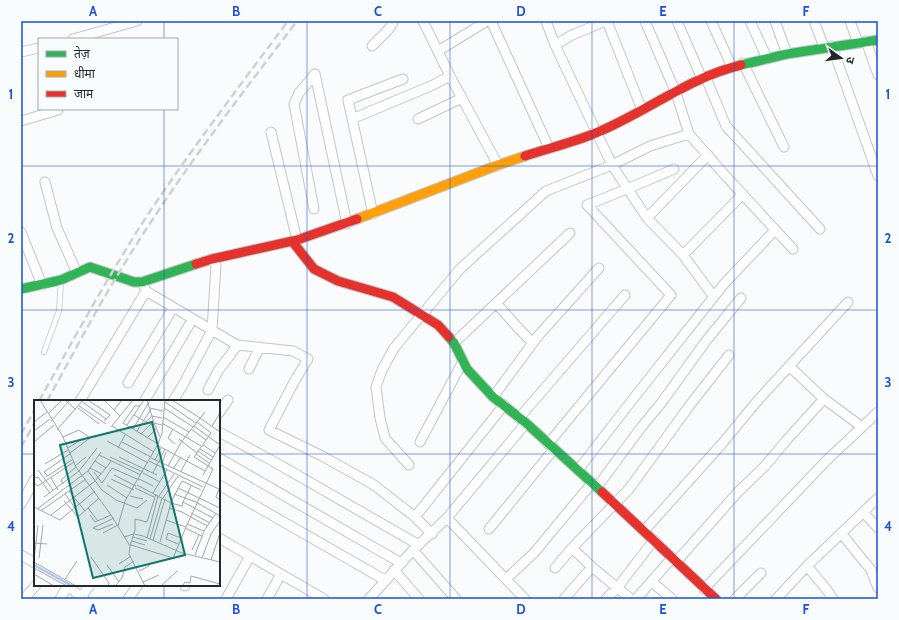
<svg xmlns="http://www.w3.org/2000/svg" width="899" height="620" viewBox="0 0 899 620" font-family="Cabin,'Noto Sans Devanagari',sans-serif">
	<rect width="100%" height="100%" fill="#f9fbfc"/>
	<g fill="none" stroke-linecap="round" stroke-linejoin="round">
		<!-- lane casing -->
		<g stroke="#c1c6c7" stroke-width="6">
			<path id="lane" d="M44,352L59,311L61,282"/>
		</g>
		<!-- street casing -->
		<g stroke="#c1c6c7" stroke-width="11">
			<path id="street" d="M423,21L450,76L498,165
				M491,21L549,148
				M546,21L555,45L612,165L647,218L683,255
				M607,21L642,110
				M645,21L676,93L689,134L723,173L793,249
				M677,21L702,79
				M711,21L732,67
				M750,21L767,58
				M775,21L787,54
				M814,21L824,47
				M850,21L858,43
				M73,39L137,21
				M866,41L878,75
				M555,45L572,35L606,21
				M372,46L388,30L394,21
				M832,46L878,176
				M438,51L487,21
				M21,52L39,48
				M743,63L784,147
				M706,78L726,126L820,229
				M352,119L433,85L450,76
				M418,119L462,98
				M21,121L58,110
				M271,132L297,240
				M45,182L57,228L77,273
				M314,209L294,104L299,93L315,74L347,224
				M373,214L348,100L403,79
				M647,218L708,155
				M21,232L42,285
				M142,282L146,291L237,345L293,351L308,359L294,382L269,430L322,456L374,485L415,517L432,534
				M714,297L683,255L743,194
				M496,303L519,329L533,343
				M454,343L570,233
				M789,366L823,398L862,427
				M249,369L260,347
				M128,383L173,308
				M208,390L218,371L231,354L237,345
				M493,397L538,336L599,268
				M145,400L192,320
				M80,401L146,291
				M173,401L184,383L212,330L216,265L212,259
				M219,413L228,400
				M519,418L625,295
				M219,432L271,460L419,545
				M420,442L463,361
				M548,444L671,295L587,205L627,189L674,169
				M219,458L401,563
				M409,465L385,438L380,418L376,387L382,370L394,348L460,269L546,191L612,165L650,146L689,134
				M578,470L633,399L724,284L775,230
				M219,485L385,580
				M597,487L640,429L662,402L706,341L741,298
				M21,504L35,479
				M863,512L878,528
				M415,517L504,405
				M447,518L525,599
				M489,529L554,449
				M644,531L720,446L759,399L848,302
				M841,533L871,570L878,588
				M219,538L324,599
				M572,548L592,567L631,599
				M413,550L456,599
				M21,555L35,563
				M676,562L738,492L765,466L785,442L821,402L823,398
				M807,566L827,590L833,599
				M555,568L572,548L629,489L690,405L729,355
				M394,570L419,599
				M506,579L534,553L592,483
				M652,582L672,599
				M66,585L84,599
				M185,586V585
				M704,589L826,461L878,412
				M81,597L90,585
				M24,599L36,585
				M60,599L67,586
				M128,599L138,585
				M226,599L250,556
				M267,599L281,574
				M369,599L413,550L447,518L526,423
				M564,599L592,567
				M606,599L617,588L654,540
				M636,599L672,558
				M735,599L761,573
				M776,599L807,566L878,498"/>
		</g>
		<!-- fast casing -->
		<g stroke="#c1c6c7" stroke-width="11">
			<path id="fast" d="M741,65L787,54L878,40
				M21,289L61,280L90,267L134,282H142L196,264
				M449,337L454,343L467,369L493,397L526,423L602,492"/>
		</g>
		<!-- slow casing -->
		<g stroke="#c1c6c7" stroke-width="11">
			<path id="slow" d="M357,219L498,165L525,156"/>
		</g>
		<!-- jam casing -->
		<g stroke="#c1c6c7" stroke-width="11">
			<path id="jam" d="M525,156C549,148 575,142 598,132C646,112 690,77 741,65
				M292,241L314,269L338,281L393,297L438,325L449,337
				M196,264L212,259L297,240L357,219
				M602,492L716,599"/>
		</g>
		<!-- lane -->
		<use href="#lane" stroke="#fefeff" stroke-width="4.5"/>
		<!-- street -->
		<use href="#street" stroke="#fefeff" stroke-width="9"/>
		<!-- fast -->
		<use href="#fast" stroke="#30b455" stroke-width="9"/>
		<!-- slow -->
		<use href="#slow" stroke="#ff9f0a" stroke-width="9"/>
		<!-- jam -->
		<use href="#jam" stroke="#e5322d" stroke-width="9"/>
		<!-- rail -->
		<path stroke="#cfd0d2" stroke-width="2.5" stroke-dasharray="8 4" stroke-linecap="butt" d="M39,401C72,342 105,282 141,225C187,155 238,88 288,21
			M47,401C70,360 92,317 117,276C170,187 234,104 297,21
			M21,434L35,409
			M21,447L35,422"/>
	</g>
	<!-- grid -->
	<path fill="none" stroke="#1d4ed8" stroke-width="1" stroke-opacity="0.55" d="M164,21V39M307,21V599M450,21V599M592,21V599M734,21V599M164,109V401M21,166H878M21,310H878M21,454H35M219,454H878M164,585V599"/>
	<!-- overview -->
	<g transform="translate(34 400)">
		<rect width="186" height="186" fill="#f9fbfc"/>
		<path fill="none" stroke="#a9c3f6" stroke-width="2" d="M0,165L38,186"/>
		<path fill="none" stroke="#a3a7a9" stroke-width="1" d="M6,0L28,35L42,67L77,115L96,146M31,0L42,10M46,0L72,19M54,0L76,15L70,21M70,0L86,16M113,0L120,23M138,0L166,18M115,2L99,29L124,44M131,2L162,23M45,6L72,24M44,8L65,24M116,8L129,11M130,8L159,27M80,10L88,0M14,14L28,0M100,15L112,22L118,16L128,18M129,17L155,32M166,18L186,32M17,21L36,0M0,22L13,12M128,23L167,46M93,25L110,0M78,26L120,52M160,26L186,45M178,26L186,13M77,27L99,0M99,29L89,23L101,6H106M139,29L134,38L141,44M157,29L172,40M23,30L49,0M0,31L16,19M103,31L117,9M107,34L116,25L121,24M29,37L45,30L56,38L36,53M126,37L120,23L128,25M113,38L122,29M145,39L163,53M73,41L114,63M0,42L20,25M88,42L117,57M123,45L171,71M169,45L181,53M34,48L48,39M84,48L91,35M166,49L179,57M164,51L177,60M162,54L175,63M65,55L107,75M76,57L109,72M85,57L123,75M117,58L185,89M121,60L127,48M61,61L72,68L77,61M115,61L169,87M11,64L34,50M128,64L132,52M41,66L52,57M134,66L148,41L171,12M56,68L68,74M139,69L147,57M4,70L19,90M45,71L63,48M54,71L68,90L82,100L103,108L113,100M147,71L156,55M60,72L68,83L78,68L105,80M109,73L126,82M119,73L131,49M80,75L102,86M169,75L186,45M14,76L10,72L36,54M12,77L38,60M0,78L4,77L16,93M17,78L24,90M77,79L100,90M105,79L119,86M0,83L4,86L40,62M29,84L27,80L42,67M73,85L93,98M103,85L137,103L148,106L149,102L179,118M101,88L120,97M144,88L186,108M185,89L182,97L186,100M35,91L51,111M119,93L133,70M31,94L41,108M140,94L162,102M96,96L109,99M125,96L140,74M10,97L45,71M129,98L144,76M30,101L44,117L65,98M137,102L148,81L167,90M149,102L157,86M162,102L186,116M0,107L26,120L61,91M54,108L64,121M135,108L148,112L173,126M3,109L54,71L67,52M8,110L52,79M157,113L176,123M17,115L61,81L72,68M56,115L61,122L77,115M132,120L152,127L179,69L160,57L177,33L163,22M79,124L64,130L59,128L80,118M153,124L170,131M84,126L91,101L124,44L128,33L131,0M151,128L168,136M69,133L84,125M90,137L100,134L109,136L148,153L186,162M99,137L113,141M113,138L124,96M116,139L128,98M119,140L131,99M98,141L111,145M126,142L137,103M0,143L13,144M144,144L132,139L134,133L147,138M97,145L139,158L152,127M158,150L165,135M161,155L170,131L182,113M57,157L75,183L74,186M5,158L9,125M168,158L177,134L186,121M0,160L4,125M177,160L186,133M0,162L42,186M85,164L97,156M73,165L85,182M0,168L33,186M105,171L115,166L113,164M0,174L20,186M31,179L43,161M109,182L125,175M149,185L151,182L156,183L157,176L186,184M81,186L88,178L91,167L100,161M111,186L95,154L96,146L101,130V119L113,122L122,94M127,186L143,171"/>
		<path fill="#0f766e" fill-opacity="0.15" stroke="#0f766e" stroke-width="2" d="M118,22L151,155L59,178L26,45Z"/>
		<rect width="186" height="186" fill="none" stroke="#21292c" stroke-width="2"/>
	</g>
	<!-- border -->
	<rect width="899" height="620" fill="none" stroke="#f8fcfd" stroke-width="44"/>
	<!-- legend -->
	<rect x="38" y="38" width="140" height="72" fill="#f8fcfd" stroke="#a2a8a9"/>
	<rect x="46" y="51" width="20" height="6" fill="#30b455" stroke="#a2a8a9"/>
	<text x="74" y="58" font-size="12" fill="#21292c">तेज़</text>
	<rect x="46" y="71" width="20" height="6" fill="#ff9f0a" stroke="#a2a8a9"/>
	<text x="74" y="78" font-size="12" fill="#21292c">धीमा</text>
	<rect x="46" y="91" width="20" height="6" fill="#e5322d" stroke="#a2a8a9"/>
	<text x="74" y="98" font-size="12" fill="#21292c">जाम</text>
	<!-- north arrow -->
	<g transform="translate(841 58) rotate(104)" stroke="#f8fcfd" stroke-width="3" paint-order="stroke">
	<path d="M0-3L7 15L0 10L-7 15Z" fill="#21292c"/>
	<text y="-6" font-size="11" font-weight="bold" text-anchor="middle" fill="#21292c">उ</text>
	</g>
	<rect x="22" y="22" width="855" height="576" fill="none" stroke="#1d4ed8" stroke-width="1.5"/>
	<g font-size="13" text-anchor="middle" font-weight="bold" fill="#1d4ed8">
		<text x="93" y="16">A</text>
		<text x="236" y="16">B</text>
		<text x="378" y="16">C</text>
		<text x="521" y="16">D</text>
		<text x="663" y="16">E</text>
		<text x="806" y="16">F</text>
		<text x="11" y="99">1</text>
		<text x="888" y="99">1</text>
		<text x="11" y="243">2</text>
		<text x="888" y="243">2</text>
		<text x="11" y="387">3</text>
		<text x="888" y="387">3</text>
		<text x="11" y="531">4</text>
		<text x="888" y="531">4</text>
		<text x="93" y="614">A</text>
		<text x="236" y="614">B</text>
		<text x="378" y="614">C</text>
		<text x="521" y="614">D</text>
		<text x="663" y="614">E</text>
		<text x="806" y="614">F</text>
	</g>
</svg>
